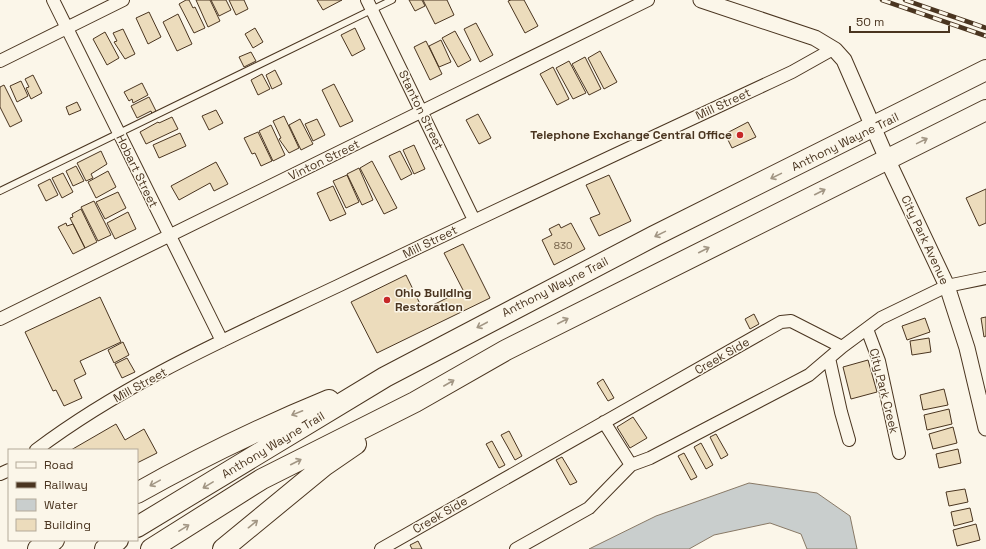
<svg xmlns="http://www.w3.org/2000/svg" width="986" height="549" viewBox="0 0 986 549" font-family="'Space Grotesk',sans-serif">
	<rect width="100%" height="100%" fill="#fbf6e9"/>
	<!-- water -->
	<path fill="#c9cecd" stroke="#887966" d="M749,483L817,493L850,516L857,549H807L801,534L770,523L714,535L689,549H589L656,516Z"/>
	<!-- building -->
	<path fill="#ecdcbc" stroke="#4a3520" d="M186,0H189L193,8L195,7L205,28L194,33L179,4Z
		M196,0H210L220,21L208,27Z
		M211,0H226L231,10L219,16Z
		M229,0H244L248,9L236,15Z
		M317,0H342L323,10Z
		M409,0H422L425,6L415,11Z
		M423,0H447L454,15L435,24Z
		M511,0H524L538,26L525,33L508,1Z
		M149,12L161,37L148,44L136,18Z
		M178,14L192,44L177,51L163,22Z
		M476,23L493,55L480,62L464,29Z
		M255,28L263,42L253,48L245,34Z
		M355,28L365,49L352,56L341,35Z
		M123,29L135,54L125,59L114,42L117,41L113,33Z
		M455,31L471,60L458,67L442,38Z
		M105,32L119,58L107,65L93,39Z
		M441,40L451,62L439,67L429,46Z
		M426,41L442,74L430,80L414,47Z
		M600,51L617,82L604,89L588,58Z
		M251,52L256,61L244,67L239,57Z
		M585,57L601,89L589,95L572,64Z
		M569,61L586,93L573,99L556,68Z
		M553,67L569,99L557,105L540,74Z
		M275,70L282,84L272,89L266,75Z
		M262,74L270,89L258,95L251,80Z
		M33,75L42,93L31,99L26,88L29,87L25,79Z
		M21,81L28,96L17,102L10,86Z
		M142,83L148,95L133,103L132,99L129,101L124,92Z
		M334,84L353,121L340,127L322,90Z
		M4,85L22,121L10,127L0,107V87Z
		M149,97L156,111L152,114L151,111L137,118L131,106Z
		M77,102L81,110L69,115L66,107Z
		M216,110L223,123L209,130L202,116Z
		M478,114L491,138L479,144L466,120Z
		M284,116L299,148L289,153L279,139L281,138L273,121Z
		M172,117L178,129L146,144L140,132L158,122L159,123Z
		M300,119L313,144L301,150L289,125Z
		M317,119L325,135L313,141L305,124Z
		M748,122L756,137L732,148L725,134Z
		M271,125L285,155L273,161L259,131Z
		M258,132L272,161L261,166L255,153L252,154L244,138Z
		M180,133L186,146L159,158L153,145Z
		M414,145L425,169L414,174L403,150Z
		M101,151L107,164L91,174L93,178L86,181L77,163Z
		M400,151L412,174L401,180L389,156Z
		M372,161L397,208L384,214L360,168Z
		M216,162L228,184L214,191L210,183L179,200L171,186Z
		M76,166L84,181L73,186L66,171Z
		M359,168L373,200L362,205L347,174Z
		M108,171L116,187L96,198L88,182Z
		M63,173L73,192L62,198L52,178Z
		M347,175L359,202L346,208L333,181Z
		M609,175L631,221L599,236L590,218L600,214L586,185Z
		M50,179L58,195L46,201L38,185Z
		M333,186L346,214L330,221L317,193Z
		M986,189V223L979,226L966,198Z
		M118,192L126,208L105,219L96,202Z
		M94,201L111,235L98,241L81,207Z
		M81,209L97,242L85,248L70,218L73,217L72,214Z
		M128,212L136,229L115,239L107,223Z
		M66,223L67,226L73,224L85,248L73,254L58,227Z
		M571,223L585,249L554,265L542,240L552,235L549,229L559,224L561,228Z
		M463,244L490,298L377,353L351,302L406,275L423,310L463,290L444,253Z
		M100,297L121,342L80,361L86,374L74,380L82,398L64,406L56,390L53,391L25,332Z
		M754,314L759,324L750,329L745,319Z
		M986,317V336L984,337L981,318Z
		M925,318L930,332L907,340L902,326Z
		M929,338L931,352L912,355L910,341Z
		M123,342L129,355L114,363L108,350Z
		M127,358L135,372L122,378L115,364Z
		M868,360L877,392L851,399L843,367Z
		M603,379L614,398L608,401L597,383Z
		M944,389L948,405L923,410L920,395Z
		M949,409L952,424L927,430L924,415Z
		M633,417L647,438L630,448L617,427Z
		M116,424L125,440L144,429L157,453L137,463V450H71Z
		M953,427L957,443L933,449L929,434Z
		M509,431L522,456L515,460L501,435Z
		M716,434L728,455L721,459L710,437Z
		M492,441L505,465L499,468L486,444Z
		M701,443L713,465L706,469L694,447Z
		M958,449L961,463L939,468L936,454Z
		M684,453L697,477L691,480L678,456Z
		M562,457L577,482L570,485L556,460Z
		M965,489L968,502L949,506L946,492Z
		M970,508L973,521L954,526L951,512Z
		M976,524L980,540L957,546L953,530Z
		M418,541L422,549H412L410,545Z"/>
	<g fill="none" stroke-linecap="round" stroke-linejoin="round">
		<!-- service casing -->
		<g stroke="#4a3520" stroke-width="8">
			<path id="service" d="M0,191L392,0"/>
		</g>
		<!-- minor casing -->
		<g stroke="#4a3520" stroke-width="14">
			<path id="minor" d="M53,0L222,341
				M367,0L474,220
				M0,61L123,0
				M0,319L648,0
				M867,329L879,361L899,453
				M829,358L841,412L849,440
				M604,422L631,465
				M36,450C129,380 237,334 342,284C491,212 642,142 792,72L833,49
				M0,474L9,470
				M381,549L781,322L791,321L842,347
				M516,549L589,508L631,465L650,458L809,375L842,347L881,318L947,286L986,278"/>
		</g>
		<!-- tertiary casing -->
		<g stroke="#4a3520" stroke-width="17">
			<path id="tertiary" d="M701,0L815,38L835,50L844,60L887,159L947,286L967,348L986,428"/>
		</g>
		<!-- trunk casing -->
		<g stroke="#4a3520" stroke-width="22">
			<path id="trunk" d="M137,493C199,458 263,427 329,400
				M137,527L385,377L654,236L986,70
				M38,549L54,540
				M105,549L118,540
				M151,549L262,479L415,402L506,350L986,110
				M223,549L324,466L356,444"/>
		</g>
		<!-- service -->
		<use href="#service" stroke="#fbf6e9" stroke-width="6"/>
		<!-- minor -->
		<use href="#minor" stroke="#fbf6e9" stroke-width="12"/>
		<!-- tertiary -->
		<use href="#tertiary" stroke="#fbf6e9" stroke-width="15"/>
		<!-- trunk -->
		<use href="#trunk" stroke="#fbf6e9" stroke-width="20"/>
		<!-- rail casing -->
		<g stroke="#4a3520" stroke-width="4.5">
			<path id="rail" d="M882,0L986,36
				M905,0L986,28"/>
		</g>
		<!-- rail -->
		<use href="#rail" stroke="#fbf6e9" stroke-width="3" stroke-dasharray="9" stroke-linecap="butt"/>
	</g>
	<!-- one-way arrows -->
	<defs><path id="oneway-shaft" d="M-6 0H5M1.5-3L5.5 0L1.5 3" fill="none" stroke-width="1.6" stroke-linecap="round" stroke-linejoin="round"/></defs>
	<g stroke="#a29684">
		<use href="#oneway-shaft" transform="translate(922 141) rotate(-26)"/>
		<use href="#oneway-shaft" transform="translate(776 176) rotate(154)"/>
		<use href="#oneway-shaft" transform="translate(820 192) rotate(-27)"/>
		<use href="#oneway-shaft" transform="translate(660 234) rotate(154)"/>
		<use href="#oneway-shaft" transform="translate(704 250) rotate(-27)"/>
		<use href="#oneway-shaft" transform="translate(563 321) rotate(-27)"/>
		<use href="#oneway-shaft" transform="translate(482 325) rotate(152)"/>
		<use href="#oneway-shaft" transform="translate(449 383) rotate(-30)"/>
		<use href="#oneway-shaft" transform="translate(297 413) rotate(158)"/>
		<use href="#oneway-shaft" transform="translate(296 462) rotate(-27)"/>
		<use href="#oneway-shaft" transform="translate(155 483) rotate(151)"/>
		<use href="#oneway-shaft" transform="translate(208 485) rotate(149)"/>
		<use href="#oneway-shaft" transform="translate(253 524) rotate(-39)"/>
		<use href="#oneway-shaft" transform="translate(184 528) rotate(-32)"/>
	</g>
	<!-- markers -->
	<g fill="#c62828" stroke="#fbf6e9" stroke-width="1.5">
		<circle cx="740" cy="135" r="4"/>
		<circle cx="387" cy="300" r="4"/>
	</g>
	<g text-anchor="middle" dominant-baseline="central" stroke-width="3" stroke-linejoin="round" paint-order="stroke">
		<!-- number labels -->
		<g font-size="10" fill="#725f47">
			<text x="563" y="245">830</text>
		</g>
		<!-- street labels -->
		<g font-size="12" fill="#4a3520" stroke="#fbf6e9">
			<text transform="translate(723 104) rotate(-25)">Mill Street</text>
			<text transform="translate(421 110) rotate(64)">Stanton Street</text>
			<text transform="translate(845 142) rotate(-26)">Anthony Wayne Trail</text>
			<text transform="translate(324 160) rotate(-26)">Vinton Street</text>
			<text transform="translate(137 171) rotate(64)">Hobart Street</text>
			<text transform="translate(925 240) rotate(65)">City Park Avenue</text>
			<text transform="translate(430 242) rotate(-26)">Mill Street</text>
			<text transform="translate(555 287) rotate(-27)">Anthony Wayne Trail</text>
			<text transform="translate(722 356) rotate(-30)">Creek Side</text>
			<text transform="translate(140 385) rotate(-29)">Mill Street</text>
			<text transform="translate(884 391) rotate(76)">City Park Creek</text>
			<text transform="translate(273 445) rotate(-31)">Anthony Wayne Trail</text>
			<text transform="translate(440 515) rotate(-30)">Creek Side</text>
		</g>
		<!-- poi labels -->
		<g font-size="12" font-weight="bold" fill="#4a3520" stroke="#fbf6e9" text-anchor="end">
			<text x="732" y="135">Telephone Exchange Central Office</text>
			<text x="395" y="293" text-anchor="start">Ohio Building<tspan x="395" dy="14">Restoration</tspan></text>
		</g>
	</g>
	<!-- legend -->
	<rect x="8" y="449" width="130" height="92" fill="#fbf6e9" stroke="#b4a999"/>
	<rect x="16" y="462" width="20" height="6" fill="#fbf6e9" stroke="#b4a999"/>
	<text x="44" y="469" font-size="12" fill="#4a3520">Road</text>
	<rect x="16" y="482" width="20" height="6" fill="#4a3520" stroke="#b4a999"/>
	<text x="44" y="489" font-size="12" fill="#4a3520">Railway</text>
	<rect x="16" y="499" width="20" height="12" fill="#c9cecd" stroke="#b4a999"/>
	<text x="44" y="509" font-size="12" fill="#4a3520">Water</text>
	<rect x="16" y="519" width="20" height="12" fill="#ecdcbc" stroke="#b4a999"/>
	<text x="44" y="529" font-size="12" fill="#4a3520">Building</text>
	<!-- scale -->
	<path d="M850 26v6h99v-6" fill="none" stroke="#4a3520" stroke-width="2"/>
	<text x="856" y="26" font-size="12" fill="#4a3520" stroke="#fbf6e9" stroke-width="3" paint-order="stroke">50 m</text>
</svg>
